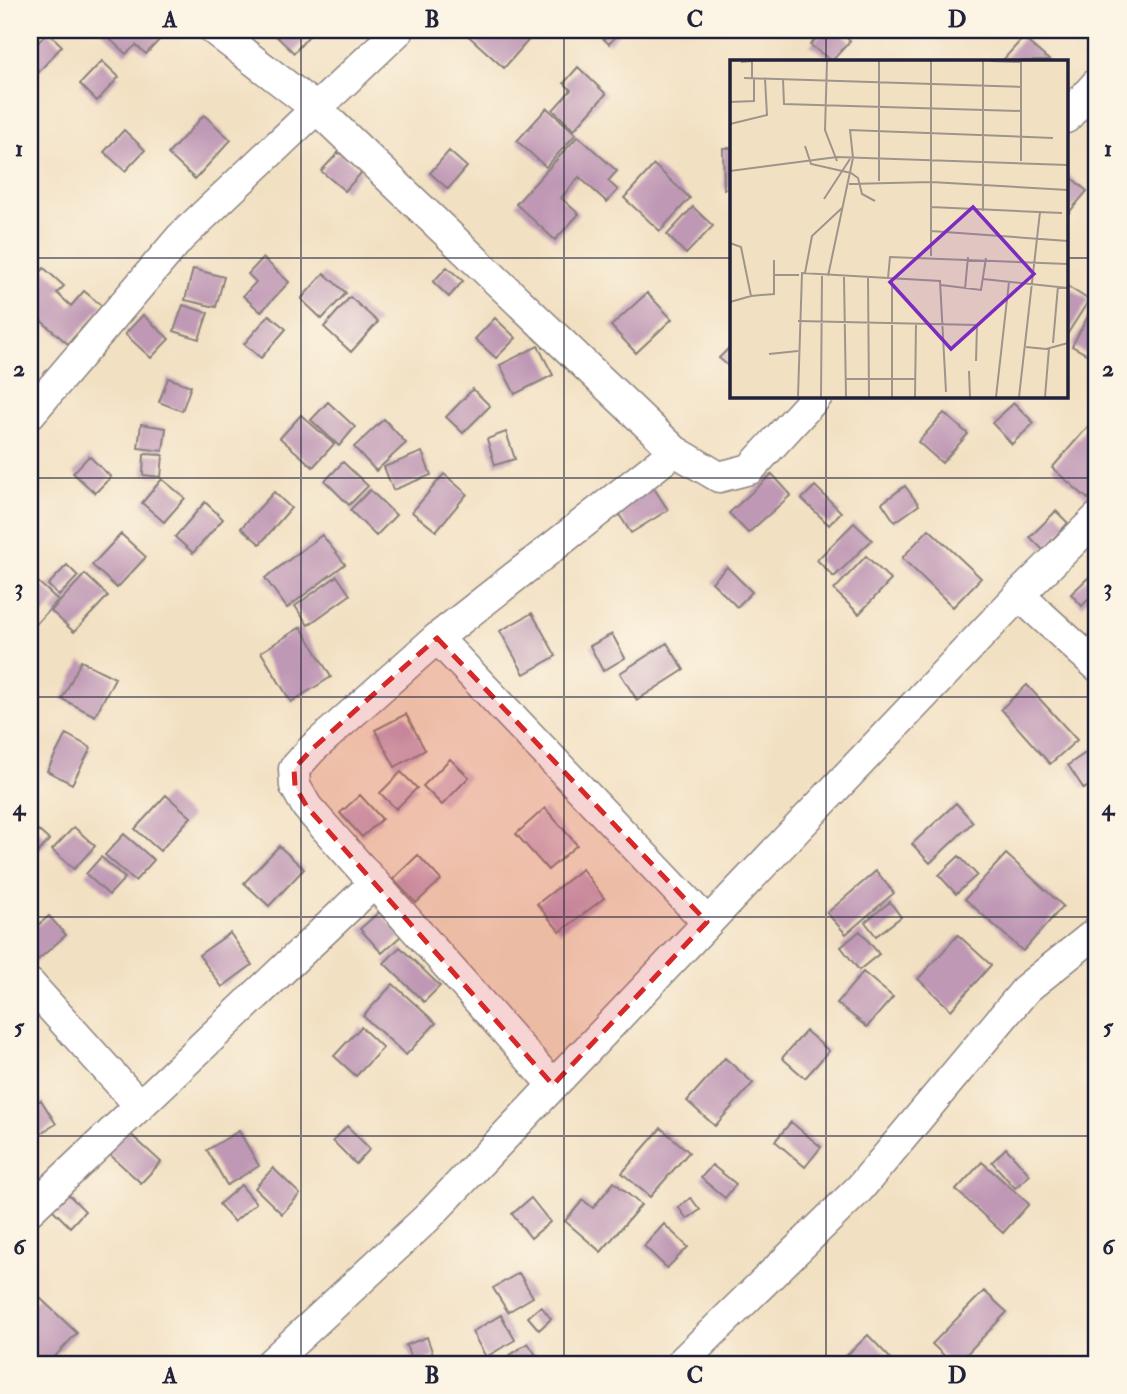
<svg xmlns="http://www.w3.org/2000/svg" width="1127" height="1394" viewBox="0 0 1127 1394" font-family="'IM FELL Double Pica',serif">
	<rect width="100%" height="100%" fill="#fcf5e5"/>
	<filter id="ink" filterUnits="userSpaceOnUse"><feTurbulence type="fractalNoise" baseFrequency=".0143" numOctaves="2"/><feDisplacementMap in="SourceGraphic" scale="14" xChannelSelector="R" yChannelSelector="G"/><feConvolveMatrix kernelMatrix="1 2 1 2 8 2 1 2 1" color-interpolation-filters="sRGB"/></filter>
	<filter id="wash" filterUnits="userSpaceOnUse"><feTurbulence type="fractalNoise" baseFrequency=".00686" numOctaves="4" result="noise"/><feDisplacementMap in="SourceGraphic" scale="28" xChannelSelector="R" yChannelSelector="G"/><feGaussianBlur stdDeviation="1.57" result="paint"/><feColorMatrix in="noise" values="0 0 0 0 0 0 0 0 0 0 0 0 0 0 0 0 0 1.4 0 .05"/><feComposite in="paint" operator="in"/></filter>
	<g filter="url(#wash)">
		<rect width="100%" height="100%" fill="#f2e0c2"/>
		<g id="blocks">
			<!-- building -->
			<path fill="#bf98b5" d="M100,30H150L160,39L146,54L136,45L126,54Z
				M280,30H314L294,53L275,35Z
				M466,30H527L533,35L504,68L464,32Z
				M594,30H622L609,44Z
				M825,30H838L850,41L832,61L810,45Z
				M48,32L62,46L36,75L30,69V51Z
				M1023,38L1050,61H1002Z
				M102,61L119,77L97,101L80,84Z
				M578,67L606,94L574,130L553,110L571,90L564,83Z
				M547,108L576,134L546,167L517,141Z
				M204,115L231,140L195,179L168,154Z
				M124,130L145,150L125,171L104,152Z
				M578,136L617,171L608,181L618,190L607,202L579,177L561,198L579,214L555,240L516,204Z
				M723,148H732V188L724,189Z
				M449,151L467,167L448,189L430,173Z
				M339,152L362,172L345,191L321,171Z
				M654,165L690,198L660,231L624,198Z
				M1066,173L1087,191L1066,216Z
				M693,207L713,226L686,254L667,235Z
				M30,247L37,253L30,262Z
				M263,258L289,282L261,312L243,296L256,282L248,274Z
				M447,267L463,281L449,297L433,282Z
				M44,268L64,286L57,293L71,306L84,291L102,306L68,344L30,311V285Z
				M193,269L224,277L216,307L185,300Z
				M324,273L346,293L322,319L301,299Z
				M1067,286L1089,300L1066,336V288Z
				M647,293L672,319L636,353L611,326Z
				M350,297L378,322L351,352L324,327Z
				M183,305L208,313L199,339L174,331Z
				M1094,305L1097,307V360L1072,346Z
				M143,315L169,339L151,358L125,334Z
				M269,315L286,329L261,358L244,344Z
				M495,318L516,338L496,358L475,339Z
				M732,345V369L719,358Z
				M538,346L553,375L515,394L500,365Z
				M168,378L191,386L182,411L159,402Z
				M473,389L490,406L463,433L446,417Z
				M328,402L355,427L339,446L311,420Z
				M1014,403L1034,423L1012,444L992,423Z
				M944,413L968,434L942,463L918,442Z
				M301,415L334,444L313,467L280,438Z
				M1097,416V489L1088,499L1052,468Z
				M384,419L406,443L376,471L354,447Z
				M141,424L166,428L163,451L138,448Z
				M506,432L515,459L495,465L487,439Z
				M422,452L431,475L393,490L384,467Z
				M144,454L163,455L161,477L143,475Z
				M89,456L111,477L95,493L73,473Z
				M343,462L368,486L349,505L325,481Z
				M444,474L467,494L436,531L412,512Z
				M772,474L791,495L748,533L729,513Z
				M162,479L185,498L164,522L142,503Z
				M650,482L668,510L631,533L613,505Z
				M815,486L841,512L829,525L802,499Z
				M905,486L919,505L895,522L882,503Z
				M370,490L396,515L376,536L350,510Z
				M274,492L291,508L260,544L241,528Z
				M205,502L223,519L193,553L175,537Z
				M1056,511L1068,523L1043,550L1030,537Z
				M854,523L872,540L834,577L817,560Z
				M929,529L981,578L953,607L902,558Z
				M121,534L146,557L117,588L92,565Z
				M322,535L345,564L287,608L265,578Z
				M866,556L891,580L859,614L834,590Z
				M67,565L78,576L59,596L48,585Z
				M727,567L752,592L737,607L712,582Z
				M85,574L108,596L74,632L51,611Z
				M337,576L350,595L308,625L295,606Z
				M1089,577L1097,585V590L1082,606L1071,594Z
				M37,581L58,600L35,625L30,620V590Z
				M532,613L556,656L524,674L500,631Z
				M301,627L331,677L291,702L261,652Z
				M612,634L625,658L603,671L590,646Z
				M667,643L684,670L637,700L620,673Z
				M81,661L115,678L95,716L62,699Z
				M1027,685L1077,740L1050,764L1001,709Z
				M406,714L425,750L395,767L375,730Z
				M66,734L91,748L72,784L47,771Z
				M1097,745V780L1084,789L1068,765Z
				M450,759L469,777L442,805L423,786Z
				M401,772L417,788L396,809L380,793Z
				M166,795L191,817L160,851L135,829Z
				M360,795L382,819L362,837L340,813Z
				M956,803L973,822L930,863L912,844Z
				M545,808L577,845L548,870L516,834Z
				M74,827L95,846L74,869L52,850Z
				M38,830L49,840L34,857L30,853V838Z
				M124,834L154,860L135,881L105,855Z
				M279,846L304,869L269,906L244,883Z
				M1006,854L1063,906L1023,951L965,899Z
				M418,855L441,880L416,903L393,879Z
				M959,856L977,875L956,894L939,875Z
				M101,857L125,878L109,895L86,874Z
				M582,869L604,898L560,932L537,904Z
				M876,871L894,893L846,934L827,913Z
				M890,902L901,917L876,936L865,922Z
				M379,912L401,936L382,953L360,929Z
				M49,916L66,935L31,966L30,932Z
				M860,931L879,954L859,970L841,947Z
				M230,933L252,965L222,987L199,955Z
				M958,935L991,965L951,1010L918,979Z
				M400,947L440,986L424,1002L384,963Z
				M863,972L893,997L867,1027L837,1003Z
				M393,984L436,1023L406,1055L363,1016Z
				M361,1027L383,1048L356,1076L334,1056Z
				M806,1031L829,1051L805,1078L782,1058Z
				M725,1058L753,1083L715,1126L687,1101Z
				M41,1100L56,1124L30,1140V1107Z
				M791,1122L821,1147L805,1167L775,1141Z
				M347,1126L370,1149L356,1164L333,1141Z
				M661,1128L689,1152L650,1197L622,1173Z
				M127,1131L161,1162L141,1183L107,1152Z
				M239,1131L259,1166L227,1185L207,1150Z
				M1006,1148L1030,1175L1015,1188L992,1162Z
				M982,1162L1029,1204L1003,1233L956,1190Z
				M712,1165L736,1184L725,1198L701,1178Z
				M273,1168L300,1194L282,1214L255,1188Z
				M614,1182L641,1205L601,1252L565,1221L583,1200L593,1208Z
				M241,1185L256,1203L234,1222L219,1204Z
				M63,1189L85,1211L70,1227L48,1205Z
				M531,1198L550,1222L531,1238L512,1214Z
				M691,1198L700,1210L687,1219L678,1207Z
				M664,1224L688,1247L667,1268L644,1246Z
				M519,1273L533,1297L508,1312L493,1288Z
				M984,1291L1007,1312L957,1364H953L932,1344Z
				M39,1297L77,1333L48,1364H36L30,1359V1336L35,1330L30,1325V1307Z
				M541,1306L551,1319L539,1330L528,1317Z
				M501,1315L515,1340L486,1357L472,1332Z
				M868,1335L890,1358L884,1364H838Z
				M427,1337L434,1357L413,1364L406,1345Z
				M528,1343L542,1364H497Z"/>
		</g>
	</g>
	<g filter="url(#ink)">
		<use href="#blocks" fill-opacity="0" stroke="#8a817e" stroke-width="2"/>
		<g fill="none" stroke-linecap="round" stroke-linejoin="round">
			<!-- minor casing -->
			<g stroke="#8a817e" stroke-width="33">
				<path id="minor" d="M214,30L317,109L675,451L719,477L750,469L817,396
					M1066,118L1097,83
					M30,414L180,238L399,30
					M1019,595L1097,666
					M437,638L707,922
					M30,984L140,1106
					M553,1085L307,807L295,786L294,769L312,749L437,638L675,451
					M30,1210L374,883
					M270,1364L427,1218L1019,595L1097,518
					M680,1364L860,1188L1027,988L1097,932"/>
			</g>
			<!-- minor -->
			<use href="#minor" stroke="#fff" stroke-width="30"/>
		</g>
	</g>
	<!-- marked area -->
	<path fill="#d62828" fill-opacity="0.2" stroke="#d62828" stroke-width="5" stroke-dasharray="14 9" stroke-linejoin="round" d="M437,638L707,922L553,1085L307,807L295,786L294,769L312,749Z"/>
	<!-- grid -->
	<path fill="none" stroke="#22223b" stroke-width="2" stroke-opacity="0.55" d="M301,30V1364M564,30V1364M826,30V61M30,258H732M1066,258H1097M826,396V1364M30,478H1097M30,697H1097M30,917H1097M30,1136H1097"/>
	<!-- overview -->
	<g transform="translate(730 60)">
		<rect width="338" height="338" fill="#f2e0c2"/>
		<path fill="none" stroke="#9f948c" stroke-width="2" d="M97,1L95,70L107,101M149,1V121M253,1V151M261,1L291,2M11,2L22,1V18M14,18L292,27M53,19L54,44L292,51M0,42L24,41V18M0,64L37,55L35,19M75,86L81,104L121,113L128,118L132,134L145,141M291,101V1M0,111L107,97L338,105M119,124L201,122L338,130M94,139L120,99M201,147L332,153M201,171L338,181M0,183L11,187L21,236L0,242M201,196V1M75,213L82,176L112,148M44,215H69M98,216L123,98L120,70L323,78M114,217L116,337M138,217L139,337M158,218L160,197L338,204M253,219L338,228M211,225L251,230L256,198M235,229L238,197M21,236L44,234V200M68,261L247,265L246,301M323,283L328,226M296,287L316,289L338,283M39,294L68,291M239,311L240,337M116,319H185M68,336L72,213L210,221L216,332M91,337L92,216M162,337V219M185,337L186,263M266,337L279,222M289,337L310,152M315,337L319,288"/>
		<path fill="#7b2cbf" fill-opacity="0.15" stroke="#7b2cbf" stroke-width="3.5" d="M243,147L304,214L221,289L160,222Z"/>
		<rect width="338" height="338" fill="none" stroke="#22223b" stroke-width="3.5"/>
	</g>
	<!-- margin -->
	<rect width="1127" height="1394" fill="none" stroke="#fcf5e5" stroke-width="77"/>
	<rect x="38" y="38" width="1050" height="1318" fill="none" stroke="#22223b" stroke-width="2.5"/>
	<g font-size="23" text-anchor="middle" font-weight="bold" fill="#22223b">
		<text x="170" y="27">A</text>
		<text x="432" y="27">B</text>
		<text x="695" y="27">C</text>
		<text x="957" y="27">D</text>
		<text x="19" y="156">1</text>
		<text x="1108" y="156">1</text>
		<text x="19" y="376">2</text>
		<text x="1108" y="376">2</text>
		<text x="19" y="595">3</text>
		<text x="1108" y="595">3</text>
		<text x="19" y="815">4</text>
		<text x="1108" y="815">4</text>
		<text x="19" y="1034">5</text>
		<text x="1108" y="1034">5</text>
		<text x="19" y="1254">6</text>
		<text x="1108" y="1254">6</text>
		<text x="170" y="1383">A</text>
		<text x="432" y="1383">B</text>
		<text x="695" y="1383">C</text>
		<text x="957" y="1383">D</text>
	</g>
</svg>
